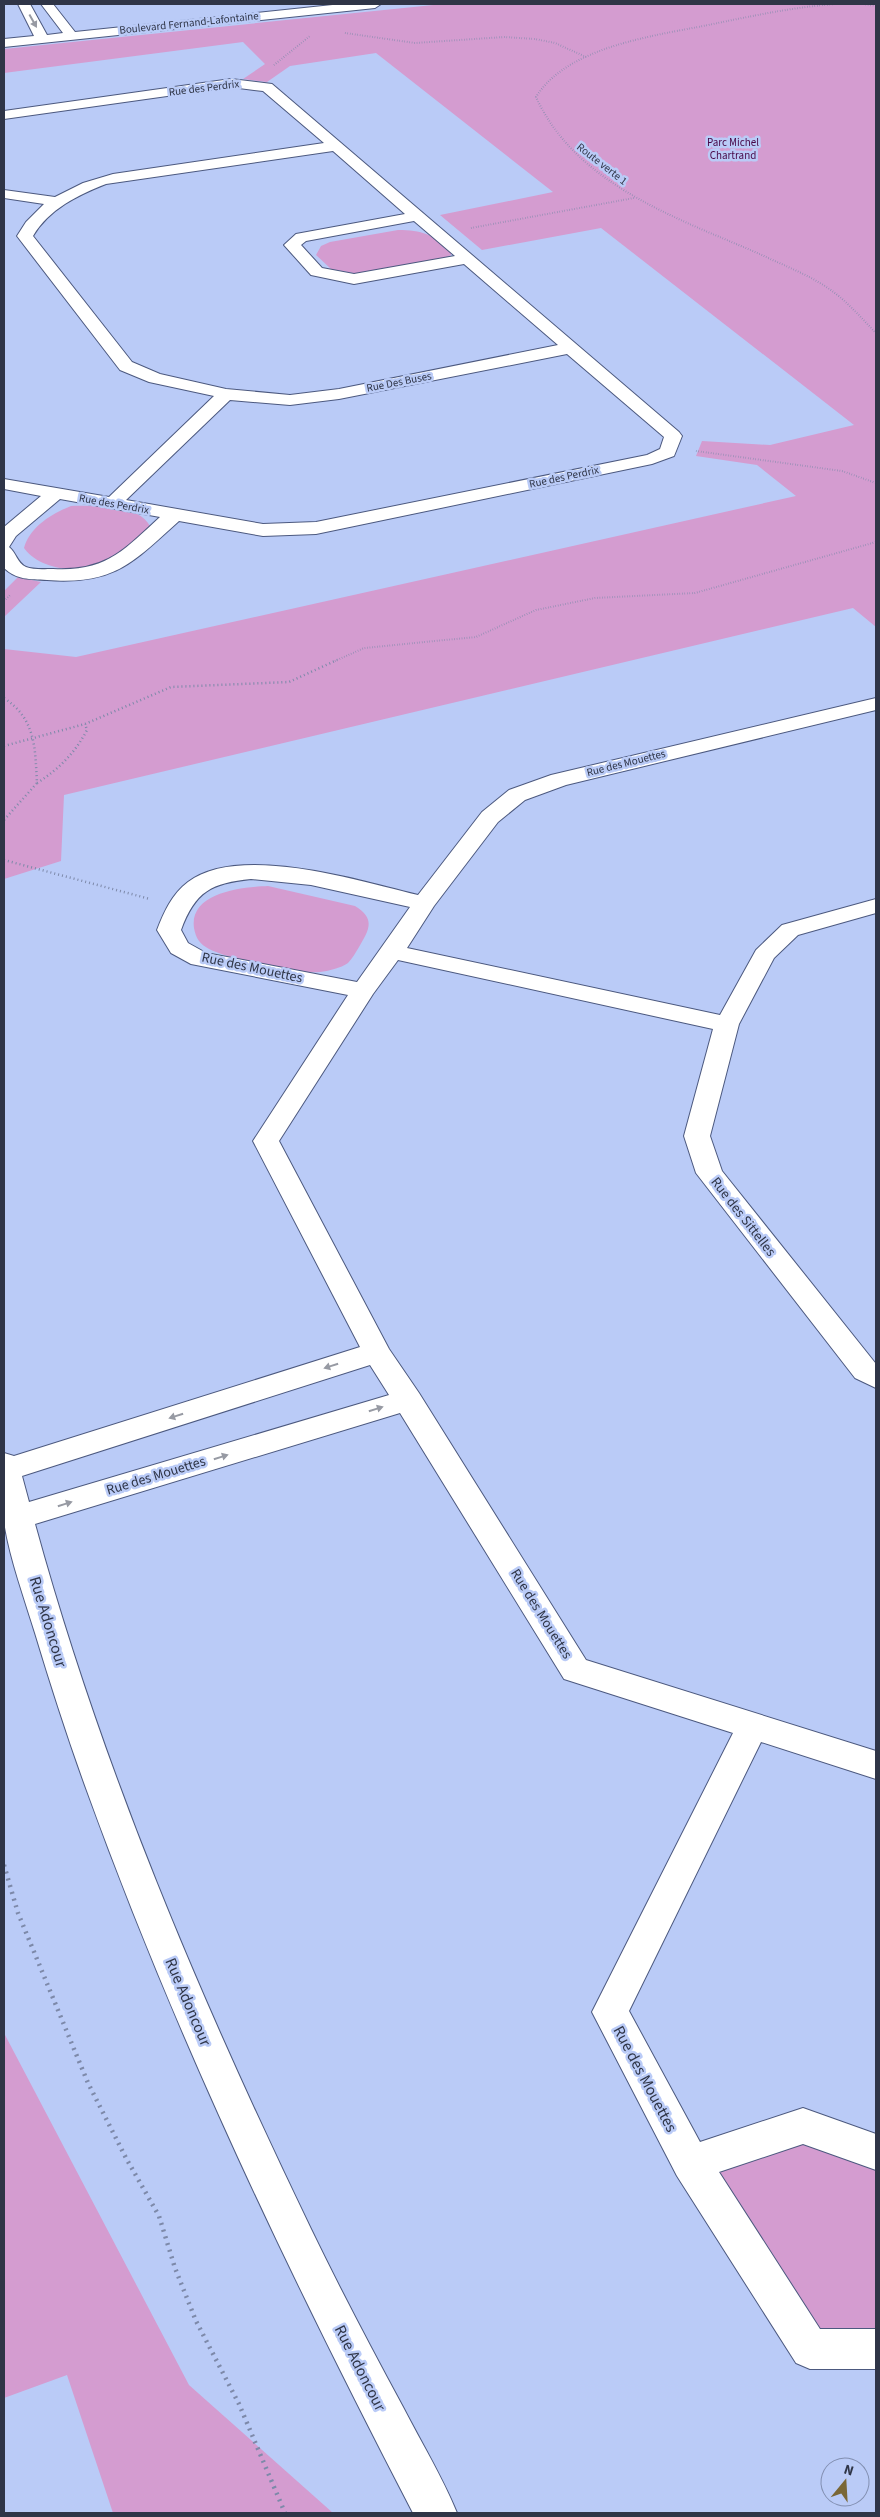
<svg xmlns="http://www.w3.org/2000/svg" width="880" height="2517" viewBox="0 0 880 2517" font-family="'Source Sans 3',sans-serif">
	<rect width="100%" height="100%" fill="#bacbf7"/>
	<!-- green -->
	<path fill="#d49cd0" d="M443,4H876V627L853,608L64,795L61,861L4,879V649L76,657L796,496L757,465L696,456L702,441L770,445L854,425L601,228L482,250L440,215L553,192L376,53L290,66L267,82L243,79L265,64L243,42L4,73V49Z
		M398,230C422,230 433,235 451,249V255L445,258L359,274L331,269L316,255L321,246L330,242Z
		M71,506C95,506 137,503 150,526C141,535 132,551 121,557C93,574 44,575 24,548C30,527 51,514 71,506Z
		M18,577L41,582L4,617V591Z
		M268,886L355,906C376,919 369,930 359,947C356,952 352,959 348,963C341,968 328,971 320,972C297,975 229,959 209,949C200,944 196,939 194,928C189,892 243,887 268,886Z
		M4,2033L189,2385L333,2513H113L67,2375L4,2398Z
		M803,2126L876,2152V2349H810L691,2163Z"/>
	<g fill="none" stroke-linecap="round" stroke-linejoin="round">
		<!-- minor casing -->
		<g stroke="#4c597f" stroke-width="2">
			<path id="minor" d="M18,4H30L47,35L63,33L41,4H53L75,32L342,4H381L375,8L4,47V39L34,36Z
				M231,79L272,84L679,432L682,436L674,456L652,464L316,534L263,536L179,521C132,563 115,585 47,580C29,579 17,580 4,568V527L41,496L4,489V479L109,497L214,396L149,382L120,370L17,236L26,222L44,204L4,198V190L55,197L83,183L113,174L324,143L263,91L231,87L4,119V111ZM333,151L405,214L296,234L284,245L311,275L354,284L464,264L558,345L339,389L290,395L226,389L160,374L132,362L33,236C49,209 78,195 106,184ZM414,221L455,256L354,274L322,268L301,245L306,241ZM567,354L664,437L660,449L647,455L316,522L263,524L126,500L230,400L290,405L339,399ZM60,499L160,517C124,550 106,572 53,569C45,569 33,570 26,567C17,563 16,552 9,547L16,536Z
				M876,698V710L566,785L525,800L498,822L434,906L407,948L720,1015L756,950L782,925L876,899V913L798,935L774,958L739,1024L710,1136L722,1171L876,1364V1388L855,1378L696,1173L684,1136L713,1029L398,960L373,994L279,1141L389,1349L419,1393L586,1660L876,1751V1779L761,1742L629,2011L700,2142L803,2108L876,2134V2170L803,2144L719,2172L820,2329H876V2369H810L796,2363L677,2176L592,2012L733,1733L564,1679L400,1413L35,1524C102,1769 201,2001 311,2229C340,2289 371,2348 403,2407C421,2442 442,2476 457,2513H413C291,2278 177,2040 87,1791C68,1739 51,1686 35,1633C24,1597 10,1559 4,1522C1,1500 4,1475 4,1453L14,1456L360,1347L253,1141L348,995L191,964L171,953L157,930C164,912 172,894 188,882C239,843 360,881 418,895L482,812L509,790L551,775ZM251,879L311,885L410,907L357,982L206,953L188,943L181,930C195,891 212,883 251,879ZM370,1365L389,1395L29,1502L22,1476Z"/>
		</g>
		<!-- path-far2 -->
		<path stroke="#7d89a9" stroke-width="2" stroke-dasharray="0.5 2" stroke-linecap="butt" d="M835,4C795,7 757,15 718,23C662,35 569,44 536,97C577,187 681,219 764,256C787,267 812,276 832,291C848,302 862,319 876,333
			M863,4L876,6
			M345,33L415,43L504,37L535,39L555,43L586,57
			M274,65L310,36
			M471,228L634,198
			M696,451L842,471L876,483
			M4,601L11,594
			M335,661L364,648L476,637L536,610L595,598L695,593L876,542"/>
		<!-- path-far1 -->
		<path stroke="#7d89a9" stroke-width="2.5" stroke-dasharray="1 3" stroke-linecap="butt" d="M4,698C36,719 35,748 37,783L4,820
			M4,746L85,724L171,687L289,682L337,660
			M37,783C59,769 75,753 87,730L85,724
			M4,860L150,899"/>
		<!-- path -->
		<path stroke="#7d89a9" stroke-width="4.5" stroke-dasharray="2 5" stroke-linecap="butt" d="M4,1865L18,1913L88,2083L126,2158L159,2216L175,2268L196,2321L239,2404L285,2513"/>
		<!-- minor -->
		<use href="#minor" fill="#fff" fill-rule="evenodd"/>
	</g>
	<!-- one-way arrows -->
	<defs><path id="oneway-solid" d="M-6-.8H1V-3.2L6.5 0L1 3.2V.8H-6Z" transform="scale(1.25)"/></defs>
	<g fill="#979aa3">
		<use href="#oneway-solid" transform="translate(33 21) rotate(61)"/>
		<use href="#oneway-solid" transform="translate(331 1366) rotate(162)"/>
		<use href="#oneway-solid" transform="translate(376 1409) rotate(-17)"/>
		<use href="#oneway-solid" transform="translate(176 1416) rotate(162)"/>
		<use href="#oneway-solid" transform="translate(221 1457) rotate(-17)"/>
		<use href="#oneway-solid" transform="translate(65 1504) rotate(-17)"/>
	</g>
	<g text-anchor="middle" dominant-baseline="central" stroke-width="5" stroke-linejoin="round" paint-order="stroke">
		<!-- far-street labels -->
		<g font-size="11" fill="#2f3547" stroke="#bacbf7">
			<text transform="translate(189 23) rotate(-6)">Boulevard Fernand-Lafontaine</text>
			<text transform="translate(204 88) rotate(-7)">Rue des Perdrix</text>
			<text transform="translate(602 164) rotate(38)">Route verte 1</text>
			<text transform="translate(399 382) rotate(-11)">Rue Des Buses</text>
			<text transform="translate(564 477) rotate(-12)">Rue des Perdrix</text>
			<text transform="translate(114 504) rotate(10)">Rue des Perdrix</text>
			<text transform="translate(626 763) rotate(-14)">Rue des Mouettes</text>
		</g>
		<!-- far-park labels -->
		<g font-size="11" fill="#480747" stroke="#bacbf7">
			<text x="733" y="142">Parc Michel<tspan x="733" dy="13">Chartrand</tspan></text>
		</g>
		<!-- street labels -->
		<g font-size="14" fill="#2f3547" stroke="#bacbf7">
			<text transform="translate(252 968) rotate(12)">Rue des Mouettes</text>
			<text transform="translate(743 1217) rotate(52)">Rue des Sittelles</text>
			<text transform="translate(156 1476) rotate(-17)">Rue des Mouettes</text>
			<text transform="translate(541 1614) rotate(58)">Rue des Mouettes</text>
		</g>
		<!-- near-street labels -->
		<g font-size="16" fill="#2f3547" stroke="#bacbf7">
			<text transform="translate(48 1622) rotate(73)">Rue Adoncour</text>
			<text transform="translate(188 2002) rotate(67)">Rue Adoncour</text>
			<text transform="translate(645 2079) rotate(62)">Rue des Mouettes</text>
			<text transform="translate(360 2368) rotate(63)">Rue Adoncour</text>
		</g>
	</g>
	<!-- border -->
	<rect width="880" height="2517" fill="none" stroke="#2f3547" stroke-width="10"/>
	<!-- north arrow -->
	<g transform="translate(845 2482) rotate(18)"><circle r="24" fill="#bacbf7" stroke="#828fb1"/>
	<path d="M0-4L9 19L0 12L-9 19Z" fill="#7a6736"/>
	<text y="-8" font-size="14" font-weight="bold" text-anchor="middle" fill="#2f3547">N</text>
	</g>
</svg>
